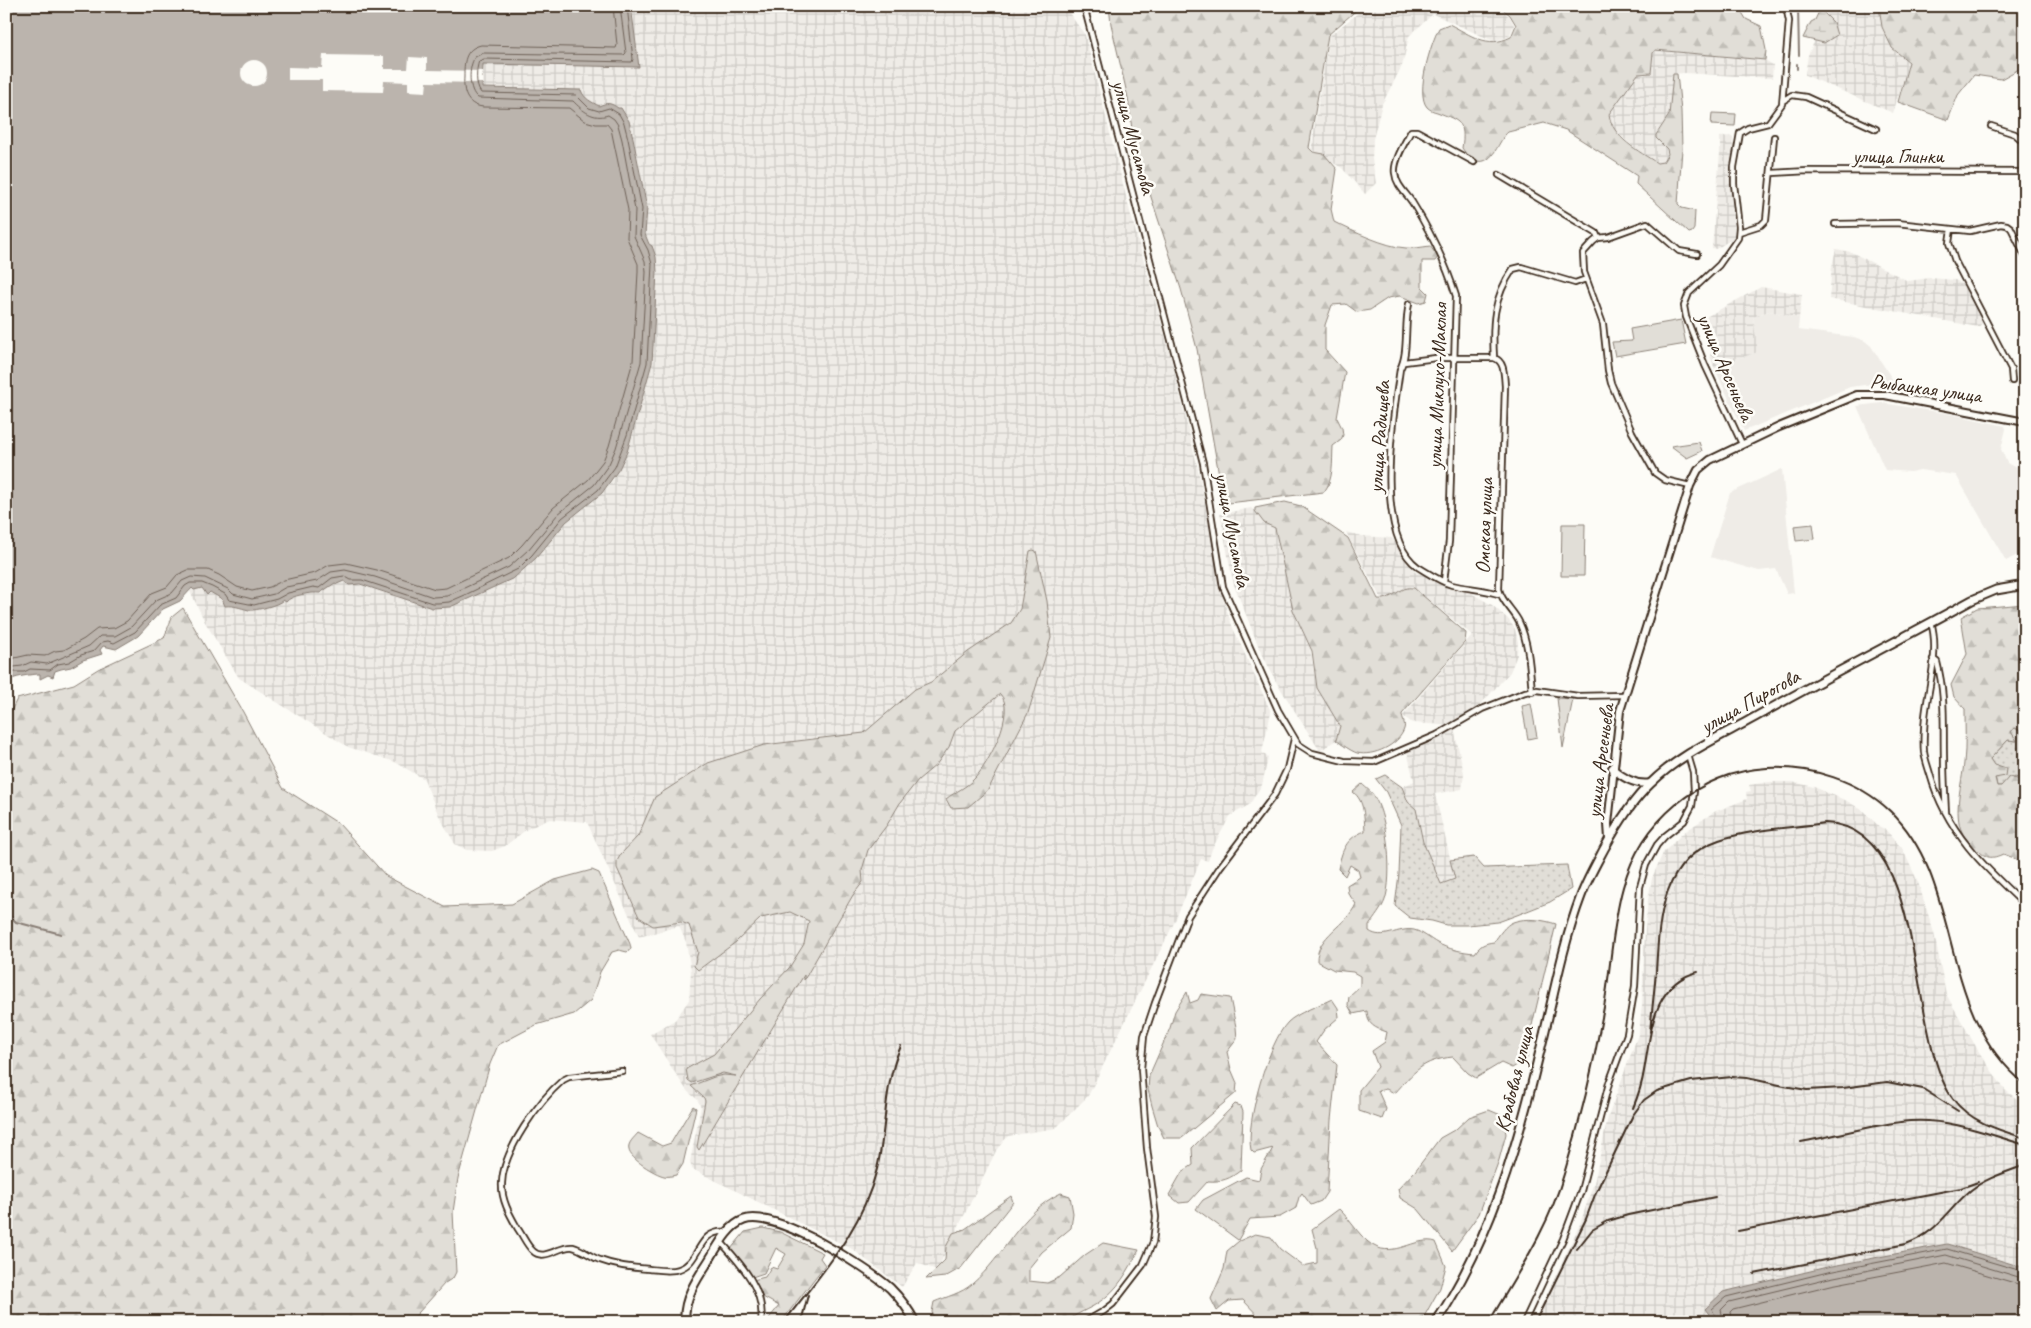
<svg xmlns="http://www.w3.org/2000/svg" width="2031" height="1328" viewBox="0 0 2031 1328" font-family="Caveat,sans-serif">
	<defs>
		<pattern id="industrial-grid" width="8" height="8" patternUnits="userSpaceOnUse" patternTransform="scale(1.25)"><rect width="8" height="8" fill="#efece7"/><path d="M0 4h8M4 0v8" fill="none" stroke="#cecbc6"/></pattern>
		<pattern id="grass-dots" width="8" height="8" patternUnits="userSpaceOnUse" patternTransform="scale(1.25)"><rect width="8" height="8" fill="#e1ded7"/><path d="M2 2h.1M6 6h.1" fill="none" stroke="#c2bfb8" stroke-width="1.8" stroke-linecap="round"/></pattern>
		<pattern id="forest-firs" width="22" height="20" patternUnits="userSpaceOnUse" patternTransform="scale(1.25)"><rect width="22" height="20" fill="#e1ded7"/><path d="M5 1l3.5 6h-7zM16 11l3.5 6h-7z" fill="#c2bfb8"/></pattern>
		<pattern id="wetland-marsh" width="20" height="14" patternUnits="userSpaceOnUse" patternTransform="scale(1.25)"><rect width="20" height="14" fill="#e1ded7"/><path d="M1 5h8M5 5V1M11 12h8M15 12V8" fill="none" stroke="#c2bfb8"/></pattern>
	</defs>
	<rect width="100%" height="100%" fill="#fdfcf7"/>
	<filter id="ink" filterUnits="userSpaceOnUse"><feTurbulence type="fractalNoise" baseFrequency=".02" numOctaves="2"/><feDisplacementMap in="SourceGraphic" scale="10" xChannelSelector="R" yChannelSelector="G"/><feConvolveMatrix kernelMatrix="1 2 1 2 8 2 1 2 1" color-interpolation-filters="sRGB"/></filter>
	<g filter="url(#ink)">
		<!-- built -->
		<path fill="#efece7" d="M1769,311L1799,318L1798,330L1854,337L1865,341L1871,346L1896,385L1872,384L1850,387L1744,431L1714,367L1757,352L1753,317Z
			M1882,403L1951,414L2005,426L2006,429L2001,449L2007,463L2025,473V551L2006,561L1956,475L1920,470L1910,472L1885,470L1857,406Z
			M1782,469L1794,593L1787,594L1776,569L1759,571L1710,557L1730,493Z"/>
		<!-- industrial -->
		<path fill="url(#industrial-grid)" d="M631,6H1064L1085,35L1130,212L1170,354L1198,469L1224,602L1233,628L1271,712L1262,752L1268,758L1262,785L1249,805L1230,816L1212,849L1208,861L1201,859L1174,923L1088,1096L1056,1128L1008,1136L997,1149L937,1270L917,1263L902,1287L852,1249L692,1169L690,1162L701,1107L697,1099L688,1092L681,1082L650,1034L675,1020L689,1000L691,971L686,942L679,926L639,937L587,822L550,819L527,829L505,846L492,851L467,850L455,844L438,814L424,779L395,762L348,747L239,678L205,622L189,589L202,588L222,598L225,606L234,605L254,610L289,598L324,589L335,583L344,581L371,588L432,608L450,607L514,578L521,572L536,558L566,522L602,493L613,480L627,452L652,363L656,257L645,234L647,208L633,138L618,108L599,106L591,103L582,94L581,90L482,88L483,64L639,67Z
			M1367,6H1496L1510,17L1514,25L1509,37L1493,41L1433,14L1409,36L1402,66L1382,104L1373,139L1372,159L1376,183L1365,194L1342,168L1311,150L1329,36Z
			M1831,6H1879L1882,27L1891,48L1909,62L1893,113L1805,75L1808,55Z
			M1655,50L1765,60L1773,65L1772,78L1684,73L1673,74L1671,109L1669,115L1658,131L1656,138L1667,149L1668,154L1663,162L1658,163L1637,150L1614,130L1610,123L1609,114L1638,73L1644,75L1651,73L1653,53Z
			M1730,136L1733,138L1731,193L1735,237L1716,249L1712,248L1720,153V137Z
			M1836,249L1851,252L1908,281L1930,278L1955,280L1970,288L1988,319L1978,327L1829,299L1832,266Z
			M1761,287L1802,294L1799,318L1769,311L1753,317L1758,352L1714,367L1710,356L1716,336L1706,317Z
			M1251,508L1275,528L1293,610L1310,648L1317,688L1340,726L1336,740L1320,751L1275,680L1258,645L1233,582L1220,514Z
			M1346,532L1362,536L1392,538L1415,572L1464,589L1492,605L1508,619L1515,629L1518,642L1517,655L1510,672L1481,704L1449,725L1412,723L1403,716L1472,635L1411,586L1400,595L1381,599Z
			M1454,729L1464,773L1462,789L1435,794L1455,879L1441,884L1423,842L1416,809L1408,802L1402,787L1414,781L1407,751Z
			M1770,782H1792L1814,787L1847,801L1862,810L1882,829L1884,828L1902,848L1918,882L1934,933L1946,994L1979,1052L2005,1090L2025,1105V1268L1947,1244L1827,1267L1723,1292L1705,1309L1715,1322H1702L1697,1316L1690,1322H1534L1580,1224L1595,1179L1608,1117L1639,1032L1642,1005L1645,930L1648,900L1652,878L1663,853L1683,833L1714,812L1747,799L1746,792L1751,791L1749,785Z"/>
		<!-- grass -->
		<path fill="url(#grass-dots)" stroke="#8e847a" d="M2014,728C2030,732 2025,767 2025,781L2015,777L2001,786H1997L1993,765L1990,759L2008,740L2017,741L2011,732Z
			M1385,775L1402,787L1408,802L1416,809L1423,842L1441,884L1455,879L1450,860L1474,857L1484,868L1567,865L1571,889L1550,902L1517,915L1498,922L1467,925H1446L1432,921L1410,918L1395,906L1399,874L1401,825L1386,792L1376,779Z"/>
		<!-- forest -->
		<path fill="url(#forest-firs)" stroke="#8e847a" d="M1109,6H1361L1328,35L1309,148L1313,152L1324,154L1337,169L1331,209L1334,222C1352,231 1386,247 1406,248C1413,249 1422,247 1430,246L1438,257L1435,261H1422V287L1428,293L1426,301L1419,303L1400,296L1388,298L1370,310L1357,312L1346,304L1332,305L1325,325V350L1345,372L1337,418L1342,428L1343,435L1341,440L1333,446C1332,462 1334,479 1324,492L1228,503L1222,492L1197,349L1181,289L1134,145L1128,98L1111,24Z
			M1499,6H1738L1746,19L1761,26L1766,50L1765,60L1655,50L1653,53L1651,73L1638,74L1609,114C1612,138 1639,151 1657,163L1663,162L1668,154L1667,149L1656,138V135L1669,115L1673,74H1677L1681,111L1682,149L1678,204L1682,208L1695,211L1694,229L1692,232L1689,233L1636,184L1637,176L1566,130L1544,123L1508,132C1498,140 1494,165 1477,161C1470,159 1466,154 1462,148C1466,122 1460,121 1437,112C1433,111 1430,110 1427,107C1415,93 1431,43 1439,28L1449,24C1471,35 1487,49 1511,37L1516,25L1510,15Z
			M1879,6H2025V70L2019,69L2001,79L1974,75L1958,95L1948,120L1898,102L1909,62L1892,48L1882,27Z
			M1285,502L1301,506L1348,538L1378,599C1391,602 1400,585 1414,588L1466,633L1465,642L1402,714C1402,720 1406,724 1404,729C1399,745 1373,757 1357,753C1351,751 1341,744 1336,740L1340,726L1317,688L1312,651L1293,610L1275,528L1264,523L1255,511V508Z
			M1033,550L1036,551L1047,601L1051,638L1028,713L988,790L968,807L951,808L946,799C956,791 966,788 975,778C988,764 1017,711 1000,694L955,731L949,747L936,765L918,780L900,803L887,825L868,850L862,870L863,882L853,895L804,980V975L699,1150L697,1147L705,1101L704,1098L691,1086L714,1077L724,1075L736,1076L723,1073L692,1083L688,1080L686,1069L714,1054L760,999L789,968L804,944L809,921L790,912L761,918L736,942L698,970L694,966L698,952L689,925L681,922L653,926L639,917L617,868V861L621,854L638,836L655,797L708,763L764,745L864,733L915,689L931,682L968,652L1011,623L1020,609L1030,551Z
			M2025,604V738L2018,729L2014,728L2011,732L2017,741L2008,740L1990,759L1994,765L2006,769L2005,776L1995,778L1997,786H2001L2009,777L2025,781V867L2014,858L2003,854C1992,859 1986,859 1977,849C1971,844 1965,839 1962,832C1953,813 1962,783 1964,763C1966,746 1965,727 1965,709L1954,697L1951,685L1967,654L1961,617L1977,608Z
			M183,608L243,712L283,788L339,824L386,876L445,907L512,904L555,880L592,870L599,873L630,944L631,949L627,952L619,950L612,952L600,972L591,1000L574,1014L536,1025L498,1045L490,1064L458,1178L453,1212L456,1272L453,1278L445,1283L410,1322H6V714L11,711L17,699L74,684L98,669L164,638L172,617Z
			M1362,784C1366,788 1373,793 1375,798C1388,820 1393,876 1385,900C1382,909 1374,918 1369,926V931C1383,941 1398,927 1414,930C1422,932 1430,939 1437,943C1448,949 1462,952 1475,953C1480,945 1485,943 1494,942C1499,935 1505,925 1513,922C1526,917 1544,920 1556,924L1529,1038L1527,1059L1512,1068L1501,1063L1476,1078L1468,1073L1453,1057C1422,1060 1414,1072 1395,1093L1386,1089L1378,1091L1386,1109L1382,1119L1359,1111V1090L1378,1067L1372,1051L1385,1042L1387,1032C1375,1028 1367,1025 1367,1011L1353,1014L1348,1005L1349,996L1360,986V976L1353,972L1334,970L1317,961C1316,936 1347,925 1356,904L1348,893L1347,885L1360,877L1358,870L1350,865L1345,876L1338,869C1342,850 1346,838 1365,831C1364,818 1365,801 1353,792Z
			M1187,992L1190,1003L1198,1000L1201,994L1230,998L1236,1027L1237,1039L1227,1052L1231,1069L1237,1083L1236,1093L1182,1138H1164L1158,1126L1152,1106L1148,1090L1149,1076L1170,1028L1175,1011Z
			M1332,999L1338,1008L1339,1017L1324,1030L1316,1042L1337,1065L1331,1120L1327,1192L1321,1201L1311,1205L1302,1193L1299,1197L1296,1208L1280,1217L1250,1219L1238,1240L1196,1209L1203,1200L1246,1177L1259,1180L1261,1169L1273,1148L1254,1153L1251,1150C1245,1123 1269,1041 1288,1022C1297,1013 1320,1005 1332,999Z
			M1235,1104L1241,1106L1243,1112L1241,1170C1230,1179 1222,1182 1208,1181L1189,1202L1179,1203L1169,1195L1182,1172L1193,1165L1192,1148Z
			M693,1106L696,1108L683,1164L676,1175C672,1176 667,1177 664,1176C655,1174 630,1159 629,1150C627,1143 634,1138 638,1133L662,1146L671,1143Z
			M1489,1110L1503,1116L1506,1134L1499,1160L1479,1214L1452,1251L1418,1209L1400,1198L1398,1189L1415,1171L1440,1138L1456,1129L1469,1117Z
			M1061,1193L1070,1196L1073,1213L1071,1228L1042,1252L1029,1268V1281L1047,1283L1060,1277L1085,1255L1103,1243L1139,1250C1128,1271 1119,1289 1098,1303C1088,1310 1076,1313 1067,1322H935L932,1312L934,1302C946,1297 962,1293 972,1284C1005,1256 1020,1212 1061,1193Z
			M1011,1196L1013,1202L961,1268L945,1277L926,1279L945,1260L946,1247L953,1233L965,1229Z
			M1339,1209C1352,1221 1362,1242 1378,1248C1398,1255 1418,1236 1436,1242L1446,1266L1440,1288L1421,1322H1264L1243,1300L1229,1301L1217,1311L1211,1299L1224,1269L1227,1251L1239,1241L1255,1234L1271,1237L1280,1249L1303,1266L1317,1263V1248L1312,1229Z
			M763,1228L780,1232L823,1253L820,1258L825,1265L781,1322H766L779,1306L761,1296L753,1280L765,1277L771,1267L777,1269L786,1254L776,1248L764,1273L752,1277L743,1263L730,1250L745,1232Z"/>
		<!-- wetland -->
		<path fill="url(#wetland-marsh)" stroke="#8e847a" d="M1820,9L1833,22L1837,35L1824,43L1803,38L1811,22L1815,20Z"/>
		<!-- park -->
		<path fill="#e1ded7" stroke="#8e847a" d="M1712,113L1736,114L1735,126L1711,125Z
			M1681,320L1686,344L1615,356L1612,342L1632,341L1630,329Z
			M1699,442L1702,451L1687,458L1671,446Z
			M1562,524H1585L1584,576H1561Z
			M1813,524L1815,539L1796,541L1794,526Z
			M1557,698L1573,699L1563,748Z
			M1531,704L1537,737L1528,739L1522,706Z"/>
		<!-- water -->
		<path fill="#bbb4ad" stroke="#887d74" d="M6,6H631L639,67L483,64L482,88L581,90C584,99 592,102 599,106C607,102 611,103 618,108H621L629,121L633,138L647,208L645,234L649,244L652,246L656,257L657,272L652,363L627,452L619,469L602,493L566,522L536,558L514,578L459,603L450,607L432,608L360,584L349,585L344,581L337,584L335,583L320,593C312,592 291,595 286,602L283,600C279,605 255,611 249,610C240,608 234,605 225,606L222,599L210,592L207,595L202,588L194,590L192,588L180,601L163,609L138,636L116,649L103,646L100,650L102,654L83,660L71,667L61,669L55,671L53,677L48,675L40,679V674C32,674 12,677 6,682Z
			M1947,1244L2025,1268V1322H1715L1705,1309L1723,1292L1827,1267Z"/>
		<!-- pier -->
		<path fill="#fdfcf7" d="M323,55L384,56V69H408L409,57L427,58V70L483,71L482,83L427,82L426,92L408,91V82L384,81L383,92L322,91V80H288V67L322,68Z
			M241 73a13 13 0 1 1 26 0a13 13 0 1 1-26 0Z"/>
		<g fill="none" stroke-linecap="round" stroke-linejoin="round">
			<!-- shore -->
			<path stroke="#6e6157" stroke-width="1" d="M6,660L28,655L45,656L55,651L64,650L84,639L97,629L114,628L127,621L152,593L167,587L177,575L188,570H208L219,575L237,587L252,591L270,587L284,580L315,573L329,565L346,563L377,570L435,589L446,588L509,558L522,545L553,508L588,480L603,461L609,446L633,361L638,272V264L627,238L628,210L611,129L607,124H596L585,121L569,108L483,107C466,105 463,92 464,77C464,63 464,49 481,45L616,48L617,45L613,6
				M6,668L22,666L31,662L47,664L89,646L100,636H115L131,627L156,600L172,593L182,581L191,577L205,578L228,589L233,594L252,599L274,594L286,587L317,581L331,572L345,570L375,577L433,597L447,596L509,567L528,550L558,514L594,485L609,464L616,448L641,362L646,272L645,261L634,236L635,210L622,140L618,125L614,119L608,115C593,120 583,111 573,101L478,98C468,91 468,67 475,57L483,53L624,55L626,53L620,6
				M6,675L15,672H24L30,669L50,670L58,664L69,662L81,655L94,651L102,642L108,641L114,643L135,632L160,605L176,598L185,586L190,583H202L212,587L225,594L229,600L254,605L277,599L288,593L313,587L319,588L332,578L344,576L351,580H362L432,603H438L449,602L465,595L518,569L532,555L562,518L598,490L615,467L627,435L647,363L652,264L648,250L640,235L642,209L628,139L624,123L619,114L609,108L599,111L589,108L576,95L481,93C475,86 476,69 479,61L484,59L632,62L633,59L627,6
				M1718,1322L1712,1309L1726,1297L1828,1272L1947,1249L2025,1272
				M1724,1322L1721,1310L1729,1302L1829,1278L1946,1255L2025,1279
				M1732,1322L1730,1312L1733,1309L1831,1285L1946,1263L2025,1286"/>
			<!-- stream -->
			<path stroke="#887d74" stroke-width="2" d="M1798,6L1799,55
				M1797,69V64
				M6,904L10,916L16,922L61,934"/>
			<!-- minor casing -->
			<g stroke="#3b2a1e" stroke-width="8">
				<path id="minor" d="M1084,6L1203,463L1223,587L1278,710L1298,744L1312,753L1344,761L1374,762L1437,735L1482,709L1525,692L1537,690L1578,696L1624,695
					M1784,100L1792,95L1806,97L1876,129
					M1991,126L2015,134L2025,143
					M1772,173L1808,171L2025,172
					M1499,175L1596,233L1598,238
					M1835,224L1897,223L1970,231L2001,224L2007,225L2011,228L2025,256
					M1951,229L1949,243L1955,261L2011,369L2012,381
					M1739,232L1761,225L1766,220L1774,137
					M1409,304C1404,324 1409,353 1400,369C1393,417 1373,535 1418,567C1428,573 1441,582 1452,585C1468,589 1485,589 1501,595
					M1494,358C1492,324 1493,298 1513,269L1521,267L1575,283L1586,279
					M1404,362L1436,358H1494C1505,361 1504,376 1505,386L1499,589C1501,601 1514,611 1519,622C1529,643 1530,669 1532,692
					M1742,444L1705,365L1686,317L1684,306L1689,293L1719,265L1738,238L1739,227L1734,184V167L1740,133L1748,128L1768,123L1782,104L1789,21L1786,6
					M1690,486L1665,480L1655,473L1632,432L1611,383L1608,370L1603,324L1584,272L1583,253L1593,242L1598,238L1608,237L1647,223L1679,251L1697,254
					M1444,581L1449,541L1456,296C1446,264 1430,231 1412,202C1406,193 1396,185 1395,173C1393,161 1406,141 1411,131H1417L1474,162
					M1931,622C1940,652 1928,687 1925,717C1924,728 1923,741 1924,752C1925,759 1928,767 1930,774C1946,831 1983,866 2025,905
					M1933,659L1937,662C1946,697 1943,723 1944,759C1944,777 1945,795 1946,813
					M622,1071L569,1077L563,1080C539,1101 503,1150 502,1183C501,1200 510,1215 518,1229C523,1236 527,1246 533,1251C544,1262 560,1245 573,1247C582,1249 591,1257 600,1260C616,1266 633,1268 649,1269C658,1270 671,1272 679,1269C702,1262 696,1228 728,1232
					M721,1242C740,1263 766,1291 761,1322
					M1085,1322L1104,1311L1113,1304L1143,1265L1153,1242L1156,1217L1147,1148L1141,1069L1144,1036L1155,1003L1188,916L1220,867L1275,794L1287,769L1294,739
					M1524,1322L1563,1239L1581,1191L1609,1083L1627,1034L1635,986L1640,887L1646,865L1657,845L1665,836L1684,821L1692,806L1694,791L1693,772L1688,755"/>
			</g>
			<!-- secondary casing -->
			<g stroke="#3b2a1e" stroke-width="10">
				<path id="secondary" d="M1612,768C1623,778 1636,786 1651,783
					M1609,839L1608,824L1620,711L1690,486L1698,470L1710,460L1779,427L1857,395H1885L2025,422"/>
			</g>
			<!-- primary casing -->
			<g stroke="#3b2a1e" stroke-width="11">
				<path id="primary" d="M685,1322C683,1300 696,1280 708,1262C717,1248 727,1226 744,1220C775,1209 866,1267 890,1288C900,1298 909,1310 915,1322
					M1436,1322C1489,1242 1516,1151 1538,1059C1552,1005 1561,949 1581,896C1587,880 1596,864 1604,849C1617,825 1631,802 1651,783C1678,756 1715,739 1748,721C1822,679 1898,641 1972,600L1996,590L2025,585"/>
			</g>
			<!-- minor -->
			<use href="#minor" stroke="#fdfcf7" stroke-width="4.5"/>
			<!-- secondary -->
			<use href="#secondary" stroke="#fdfcf7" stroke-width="6"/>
			<!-- primary -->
			<use href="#primary" stroke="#fdfcf7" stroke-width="7"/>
			<!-- rail -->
			<path stroke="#3b2a1e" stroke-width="2" d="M1650,1032C1652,1012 1654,992 1656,972C1659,919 1661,860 1719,840C1752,829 1790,828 1825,823C1930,826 1906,1036 1953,1099C1970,1122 1999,1130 2025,1138
				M1633,1108C1638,1096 1642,1084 1644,1071C1651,1034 1652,983 1698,972
				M1801,1142C1837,1136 1873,1124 1910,1121C1949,1118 1988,1134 2025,1145
				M1738,1231L1961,1188L1978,1182
				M1577,1249L1592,1230L1608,1221L1628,1215L1715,1197
				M1754,1274L1906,1244C1938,1233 1947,1210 1971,1190C1986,1178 2007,1172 2025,1165
				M784,1322C822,1272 861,1232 877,1169C887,1128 883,1086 901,1046
				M801,1322L808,1295
				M1489,1322C1517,1274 1549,1227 1564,1174C1581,1119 1594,1063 1604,1007C1611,967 1612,926 1623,887C1641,821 1699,772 1767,768C1812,766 1857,780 1890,811C1966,884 1935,1012 2025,1084
				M1535,1322L1586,1219L1596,1192L1633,1115L1644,1100L1657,1091L1691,1081L1732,1077L1747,1078L1784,1086L1807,1090L1843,1088L1887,1082L1923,1089L1958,1111"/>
		</g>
	</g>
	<g text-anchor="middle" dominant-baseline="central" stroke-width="5" stroke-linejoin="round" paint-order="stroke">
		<!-- street labels -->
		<g font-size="21" fill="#3b2a1e" stroke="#fdfcf7">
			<text transform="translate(1134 137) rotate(75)">улица Мусатова</text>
			<text x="1898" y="156">улица Глинки</text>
			<text transform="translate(1726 367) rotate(67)">улица Арсеньева</text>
			<text transform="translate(1437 386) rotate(-88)">улица Миклухо-Маклая</text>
			<text transform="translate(1926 388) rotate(8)">Рыбацкая улица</text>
			<text transform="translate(1379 437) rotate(-86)">улица Радищева</text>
			<text transform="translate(1484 526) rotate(-88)">Омская улица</text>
			<text transform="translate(1233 530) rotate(79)">улица Мусатова</text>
			<text transform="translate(1750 701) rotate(-29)">улица Пирогова</text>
			<text transform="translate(1600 761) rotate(-83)">улица Арсеньева</text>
			<text transform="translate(1514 1079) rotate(-76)">Крабовая улица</text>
		</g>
	</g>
	<!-- margin -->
	<rect width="2031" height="1328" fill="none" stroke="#fdfcf7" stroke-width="25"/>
	<rect x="12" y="12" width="2006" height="1303" fill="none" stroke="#3b2a1e" stroke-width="2" filter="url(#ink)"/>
</svg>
